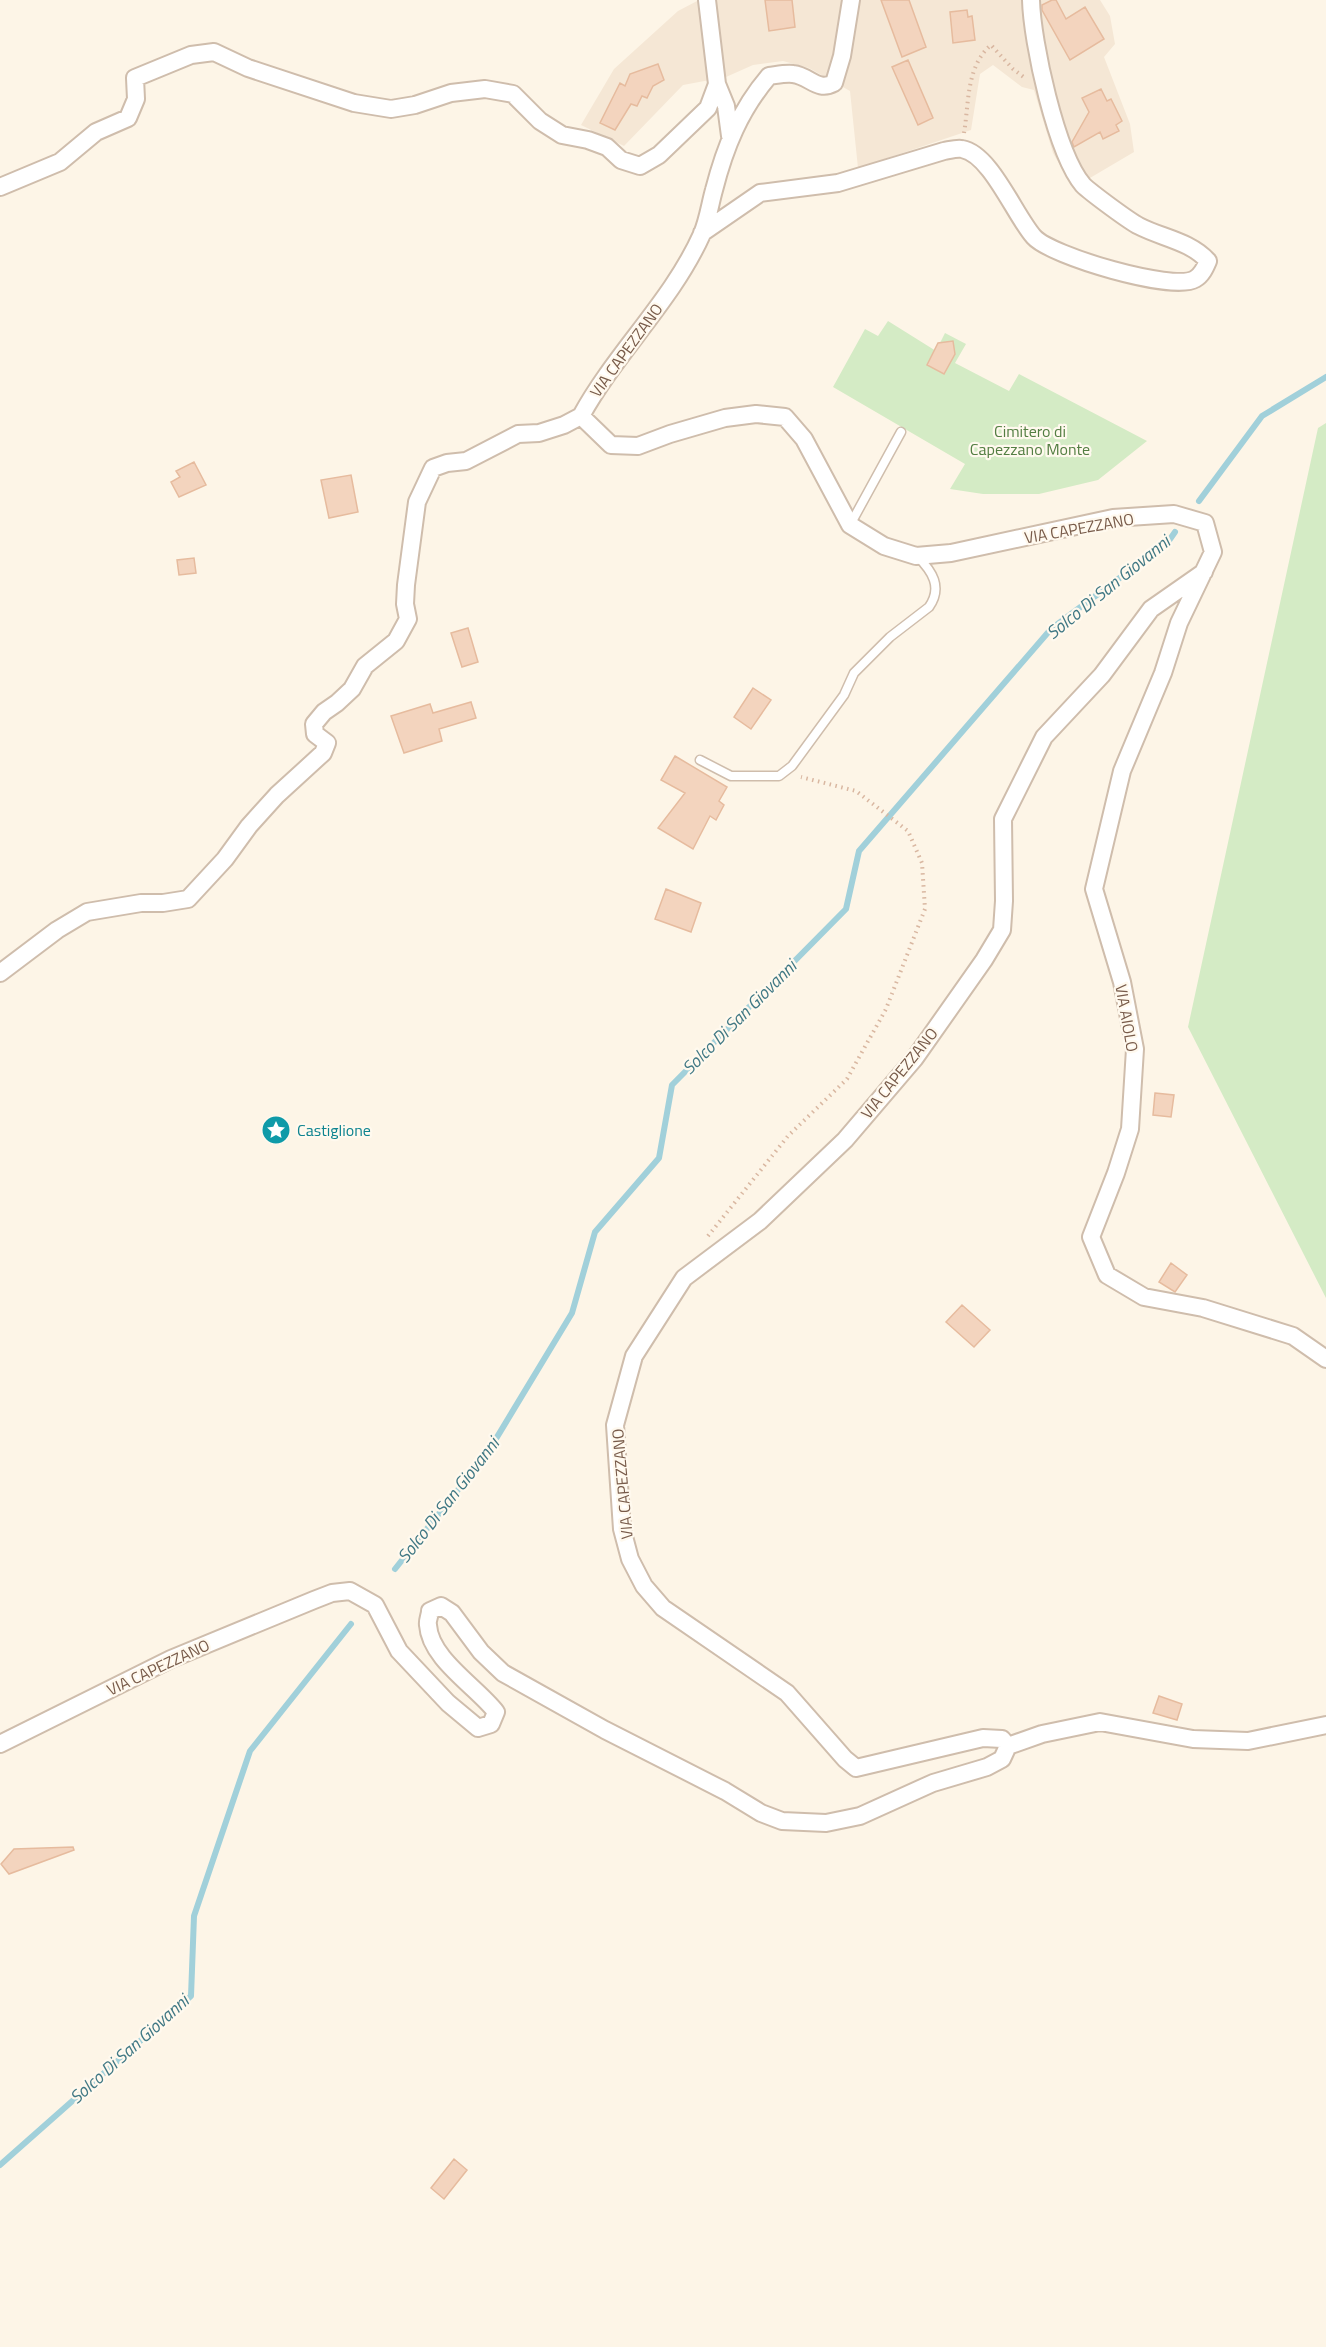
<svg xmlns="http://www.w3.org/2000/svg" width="1326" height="2347" viewBox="0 0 1326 2347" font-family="'Titillium Web',sans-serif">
	<rect width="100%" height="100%" fill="#fdf5e7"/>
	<!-- residential -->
	<path fill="#f5e7d5" d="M699,0H1100L1110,16L1115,44L1104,57L1130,124L1134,152L1073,188L1053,153L1034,90L1022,87L993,65L980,74L971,130L858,168L850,91L809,68L783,61L753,65L726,77L683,85L624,146L581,125L614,69L678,11Z"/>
	<!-- green -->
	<path fill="#d4ebc5" d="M888,321L936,351L945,333L966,344L955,363L1009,391L1019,374L1147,441L1098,480L1039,494H983L950,489L965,464L833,387L865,329L878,336Z
		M1326,423V1298L1188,1027L1318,428Z"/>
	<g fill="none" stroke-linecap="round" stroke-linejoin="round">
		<!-- stream -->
		<path stroke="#a1d0da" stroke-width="6" d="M1199,501L1262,416L1326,377
			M395,1569L488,1452L572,1313L595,1232L659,1158L672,1085L846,909L859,851L1051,629L1168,542L1175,532
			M0,2165L191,1996L194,1916L250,1751L351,1624"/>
	</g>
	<!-- building -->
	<path fill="#f3d4be" stroke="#e6bb9e" stroke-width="1.5" d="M765,0H792L795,27L769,31Z
		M881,0H909L926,47L902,57Z
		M1052,0H1056L1066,19L1085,7L1104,39L1070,60L1042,10V5Z
		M967,10L968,17L972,16L975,40L953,43L950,12Z
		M908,60L933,118L918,125L892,67Z
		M658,64L664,80L653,86L647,98L642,96L637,106L631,104L615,130L600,123L620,83L625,86L630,74Z
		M1101,89L1107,101L1111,99L1122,121L1116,125L1119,131L1103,139L1100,132L1074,147L1072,142L1089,112L1082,98Z
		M953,341L955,354L944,374L927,365L938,343Z
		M194,462L206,485L179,497L171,482L180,477L176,471Z
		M351,475L358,512L329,518L321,480Z
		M194,558L196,573L179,575L177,560Z
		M468,628L478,662L462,667L451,633Z
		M753,688L771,700L751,729L734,717Z
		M471,702L476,718L439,729L442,741L404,753L391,716L430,704L433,713Z
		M675,756L727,787L719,801L724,805L716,820L710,816L693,849L658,828L685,793L661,780Z
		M666,889L701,903L691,932L655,919Z
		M1155,1093L1174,1095L1171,1117L1153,1115Z
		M1171,1263L1187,1275L1175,1292L1159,1282Z
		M962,1305L990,1330L974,1347L946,1322Z
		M1159,1696L1182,1704L1177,1720L1153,1713Z
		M73,1847L74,1850L9,1874L1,1864L14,1849Z
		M454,2159L467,2170L444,2199L431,2188Z"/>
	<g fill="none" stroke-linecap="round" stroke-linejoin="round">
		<!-- service casing -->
		<g stroke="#cfbdac" stroke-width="11">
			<path id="service" d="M850,525L901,432
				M700,760L731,776H779L792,766L844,695L854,673L890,637L929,607C943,587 932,571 917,556"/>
		</g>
		<!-- minor casing -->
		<g stroke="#cfbdac" stroke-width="20">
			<path id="minor" d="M707,0L717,84L726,106L730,136
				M851,0L842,56L834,83C817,92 810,76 793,74C786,73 777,75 769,76C740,110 725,147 714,190C710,204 708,220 702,234C672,301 616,352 581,416L611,445L638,446L670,434L725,418L756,414L785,417L804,439L850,525L884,546L916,556L951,553L1113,518L1174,514L1205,523L1213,552L1179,623L1163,673L1122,771L1094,889L1122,982L1135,1049L1130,1129L1116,1173L1091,1237L1107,1275L1144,1297L1203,1308L1293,1336L1326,1359
				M0,187L60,162L96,132L128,118L136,99L135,78L191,55L214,52L248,68L354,103L391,109L415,105L451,93L485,89L513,94L540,121L562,135L588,140L607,147L621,160L640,166L659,155L708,108L717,84
				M702,233L760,193L838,183L944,151C950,150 957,148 962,149C991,154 1015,216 1034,237C1051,256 1173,292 1195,279C1202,275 1205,268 1208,261C1190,241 1162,238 1139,226C1129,221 1090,192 1083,185C1056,153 1032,42 1031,0
				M0,973L57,930L87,912L141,903H163L188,899L225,859L249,826L277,795L323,753L327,743L315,734L314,724L324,712L337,703L352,689L365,666L396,641L408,619L405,604L406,585L417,502L433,468L447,463L466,461L518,434L539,433L564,425L581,416
				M0,1744L171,1659L314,1600L332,1593L350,1591L375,1605L399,1651L448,1703L478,1728L491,1724L496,1712C477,1687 430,1659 428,1625C427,1621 430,1615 430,1611L441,1606L452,1613L481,1652L503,1673L605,1730L725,1791L761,1813L782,1821L826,1823L860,1816L933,1783L987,1767L1002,1759L1008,1746L1002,1739L983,1738L856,1768L845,1759L787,1693L663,1608L644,1586L630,1559L622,1529L615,1425L634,1356L684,1278L760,1221L845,1140L915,1058L984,960L1002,930L1004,901L1003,819L1044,737L1102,675L1151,609L1204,572
				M1008,1746L1042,1734L1100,1722L1193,1739L1248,1741L1326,1725"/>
		</g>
		<!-- path -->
		<path stroke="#d9b7a1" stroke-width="4" stroke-dasharray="1.5 4.5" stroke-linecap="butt" d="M964,133C969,104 966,66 991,45L1013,69L1025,78
			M708,1236L788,1136L847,1079L886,1009L925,909L922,863L908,831L856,791L801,777"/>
		<!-- service -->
		<use href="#service" stroke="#fff" stroke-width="8"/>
		<!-- minor -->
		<use href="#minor" stroke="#fff" stroke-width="16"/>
	</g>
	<!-- icons -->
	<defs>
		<g id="sight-disc" transform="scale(1.5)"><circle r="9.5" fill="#0f9aa8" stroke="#fff9ee"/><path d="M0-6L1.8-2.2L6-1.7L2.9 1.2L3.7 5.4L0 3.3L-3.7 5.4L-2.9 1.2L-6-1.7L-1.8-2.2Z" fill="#fff"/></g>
	</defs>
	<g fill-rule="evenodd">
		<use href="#sight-disc" x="276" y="1130"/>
	</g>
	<g text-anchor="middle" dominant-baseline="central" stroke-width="4.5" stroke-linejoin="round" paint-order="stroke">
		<!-- street labels -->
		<g font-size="16" fill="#785b4a" stroke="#fff9ee">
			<text transform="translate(626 350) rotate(-54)">VIA CAPEZZANO</text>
			<text transform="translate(1079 528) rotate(-10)">VIA CAPEZZANO</text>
			<text transform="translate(1127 1018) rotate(80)">VIA AIOLO</text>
			<text transform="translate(899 1073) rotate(-51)">VIA CAPEZZANO</text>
			<text transform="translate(622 1484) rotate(-95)">VIA CAPEZZANO</text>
			<text transform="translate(158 1667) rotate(-25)">VIA CAPEZZANO</text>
		</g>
		<!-- park labels -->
		<g font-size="16" fill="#537e42" stroke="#fff9ee">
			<text x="1030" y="431">Cimitero di<tspan x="1030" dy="18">Capezzano Monte</tspan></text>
		</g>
		<!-- culture labels -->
		<g font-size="16" fill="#0d838f" stroke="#fff9ee" text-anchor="start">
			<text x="297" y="1130">Castiglione</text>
		</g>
		<!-- water labels -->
		<g font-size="18" font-style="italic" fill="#407884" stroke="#fff9ee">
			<text transform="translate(1108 587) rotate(-39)">Solco Di San Giovanni</text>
			<text transform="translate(739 1017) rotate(-45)">Solco Di San Giovanni</text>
			<text transform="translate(448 1500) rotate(-52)">Solco Di San Giovanni</text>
			<text transform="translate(129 2049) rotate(-42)">Solco Di San Giovanni</text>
		</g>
	</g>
</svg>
